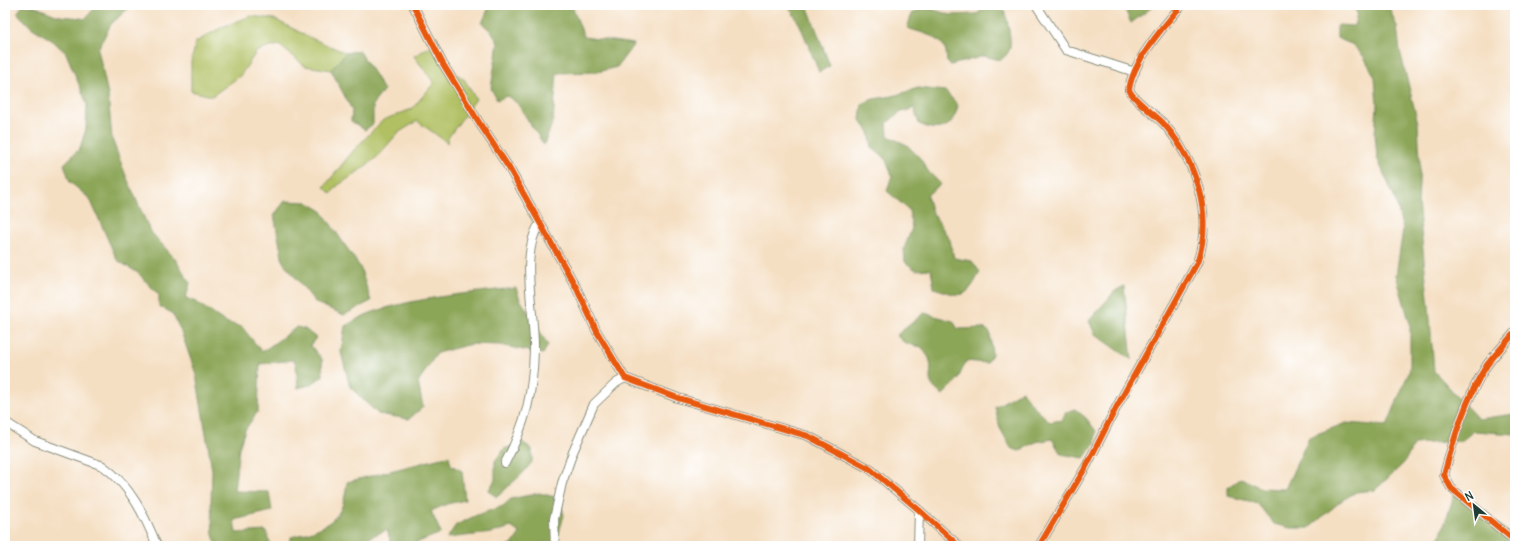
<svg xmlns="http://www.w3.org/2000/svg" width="1520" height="551" viewBox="0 0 1520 551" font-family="Delius,sans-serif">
	<rect width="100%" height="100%" fill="#fff"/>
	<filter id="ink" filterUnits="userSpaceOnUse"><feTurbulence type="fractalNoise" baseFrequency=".025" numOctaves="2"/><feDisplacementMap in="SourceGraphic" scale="8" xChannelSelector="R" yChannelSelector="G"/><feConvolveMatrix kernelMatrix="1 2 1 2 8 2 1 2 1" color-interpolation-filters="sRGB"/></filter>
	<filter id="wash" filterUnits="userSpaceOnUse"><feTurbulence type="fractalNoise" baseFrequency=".012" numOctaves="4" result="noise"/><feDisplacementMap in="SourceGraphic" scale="16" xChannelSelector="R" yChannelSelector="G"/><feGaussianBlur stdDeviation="0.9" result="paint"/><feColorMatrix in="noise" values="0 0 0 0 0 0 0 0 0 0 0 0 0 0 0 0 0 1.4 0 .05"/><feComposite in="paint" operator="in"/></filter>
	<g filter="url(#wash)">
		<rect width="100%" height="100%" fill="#f5dfc3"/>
		<!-- green -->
		<path fill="#b0c062" stroke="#687e4b" d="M251,16L274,19L311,38L346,53L331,70L305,66L279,45L257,51L240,76L212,96L191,91V62L196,42L222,27Z
			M431,46L443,64L464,79L476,99L448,138V143L417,121L398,133L376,158L352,176L337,186L331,194L324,187L353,151L383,120L412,109L434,83L414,56Z"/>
		<!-- forest -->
		<path fill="#8ca658" stroke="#567246" d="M23,5C35,5 45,11 56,15C66,18 75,16 85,19L97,5H132L111,24L98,49L108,95L112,139L126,176L150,231L176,260L190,283L186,298L196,302L225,322L242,327L262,352L297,327L305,329L316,338L310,345L322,359L323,376L310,385L298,388L296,364L293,360L260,364L258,411L245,430L239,448L234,491L269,492L272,511L234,520L236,533L266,531L271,546H217L213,535L211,503L212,470L196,374L180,329L172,313L159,306V295L138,273L117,260L90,199L70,182L64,164L80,148L86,129L87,104L66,53L53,41L31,27L17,13Z
			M490,5H564L573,8L584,37L634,44L617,67L597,72L557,73L553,121L544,145L517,103L507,96L497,100L491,88L498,43L492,32L482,23Z
			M788,5H807L830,66L819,72L800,25Z
			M988,5H1001C1006,9 1012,41 1010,48C1008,54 1005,57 1000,60L984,56L951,65L947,62C946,58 947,52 945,49C941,36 918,32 907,28L912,14L922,8H928L951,15L977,14Z
			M1123,5H1155L1131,23Z
			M1352,5H1388L1389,7L1397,27L1400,51L1418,123L1420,161L1418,203L1429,307L1434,371L1478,419L1515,414V434L1474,431L1461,441L1414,444L1404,463L1375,490L1356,492L1341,501L1309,528H1290L1274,524L1257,503L1228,496V487L1241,478L1261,488L1285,489L1309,437L1346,423L1387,426L1410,369V324L1396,275L1403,230L1395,199L1377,158L1375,134L1377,105L1375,77L1364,57L1353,45L1337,38V25L1354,26L1357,13Z
			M359,50L384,90L373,104V124L365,130L351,121L352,110L331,70L346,53Z
			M918,88L945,91L958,105C953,129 940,133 919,124L914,108L899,113L887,123L888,136L907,145L920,158L928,171L941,184L927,195L931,210L950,240L954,258L972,261L980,272C965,301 962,297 934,288L931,269L916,270L905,262L904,249L912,228L909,210L887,191L892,175L885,158L872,148L869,132L860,120L862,104L873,99L893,96Z
			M285,201L307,202L321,210L360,267L371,301L344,315L316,303L283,262L274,215Z
			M1124,286L1132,360L1095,334L1089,321L1115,291Z
			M516,288L520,299L548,345L543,354L500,345L471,344L437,353L418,382L423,407L409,419L378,414L350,387L341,352L345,326C354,321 364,315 373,312C418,297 470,293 516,288Z
			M924,313L953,321L958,329L983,328L990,332L992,354L987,363L966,361L958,379L943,395C921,380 935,376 929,358C927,355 924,351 922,347C912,345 902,344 897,335Z
			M1022,391L1034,407L1050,422L1062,420L1066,412L1075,409L1086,418L1096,431L1095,443L1084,458L1061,454L1052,439L1036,442L1019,451L1011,448L1000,428L995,407Z
			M522,442L532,449V462L523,473L497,497L488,491L495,480V461L504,449Z
			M449,456L451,465L462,471L465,500L447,504L431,511L441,533L408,546H392L387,530L347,546H291V537C309,533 335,526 342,506C345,498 346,490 347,482Z
			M539,493L559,498L564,515L556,544L544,542L532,546H508L512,545L520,533L511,527L492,533L447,538L456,525L477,515L503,506L511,499Z
			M1455,493L1515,537V546H1437Z"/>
	</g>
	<g filter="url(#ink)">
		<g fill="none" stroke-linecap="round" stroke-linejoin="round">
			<!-- minor casing -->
			<g stroke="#8a8e7c" stroke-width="10">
				<path id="minor" d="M413,5L443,64L480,124L509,168L540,223L576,287L597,332L625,378L678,398L808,436L870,469L919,510L959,546
					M1036,5L1066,50L1135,72
					M1515,332C1506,343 1495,354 1487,365C1466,397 1454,438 1444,475L1451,488L1515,541
					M5,422L35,441L103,466C130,485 145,516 157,546
					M505,463C526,424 533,393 534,349C535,313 519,253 540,223
					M555,546L554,519L562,483L573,452L594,404L616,383L625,378
					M918,546L919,510
					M1039,546L1087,465L1116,408L1197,263C1214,215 1196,161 1164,124C1155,114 1135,102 1129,90C1133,61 1163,27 1182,5"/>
			</g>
			<!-- minor -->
			<use href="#minor" stroke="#fff" stroke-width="8"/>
			<!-- cycleway casing -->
			<g stroke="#fff" stroke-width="8">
				<path id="cycleway" d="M413,5L443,64L480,124L509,168L540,223L576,287L597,332L625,378L678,398L808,436L870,469L919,510L959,546
					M1515,332C1506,343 1495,354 1487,365C1466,397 1454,438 1444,475L1451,488L1515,541
					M1039,546L1087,465L1116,408L1197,263C1214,215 1196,161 1164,124C1155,114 1135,102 1129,90C1133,61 1163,27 1182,5"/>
			</g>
			<!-- cycleway -->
			<use href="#cycleway" stroke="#e8590c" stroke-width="6"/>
		</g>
	</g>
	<!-- margin -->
	<rect width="1520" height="551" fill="none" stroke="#fff" stroke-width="20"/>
	<!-- north arrow -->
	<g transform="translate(1474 505) rotate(331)" stroke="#ffffff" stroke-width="3" paint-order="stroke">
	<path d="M0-3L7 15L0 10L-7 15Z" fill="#1f3d34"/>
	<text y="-6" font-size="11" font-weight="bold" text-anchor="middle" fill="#1f3d34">N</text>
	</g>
</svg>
